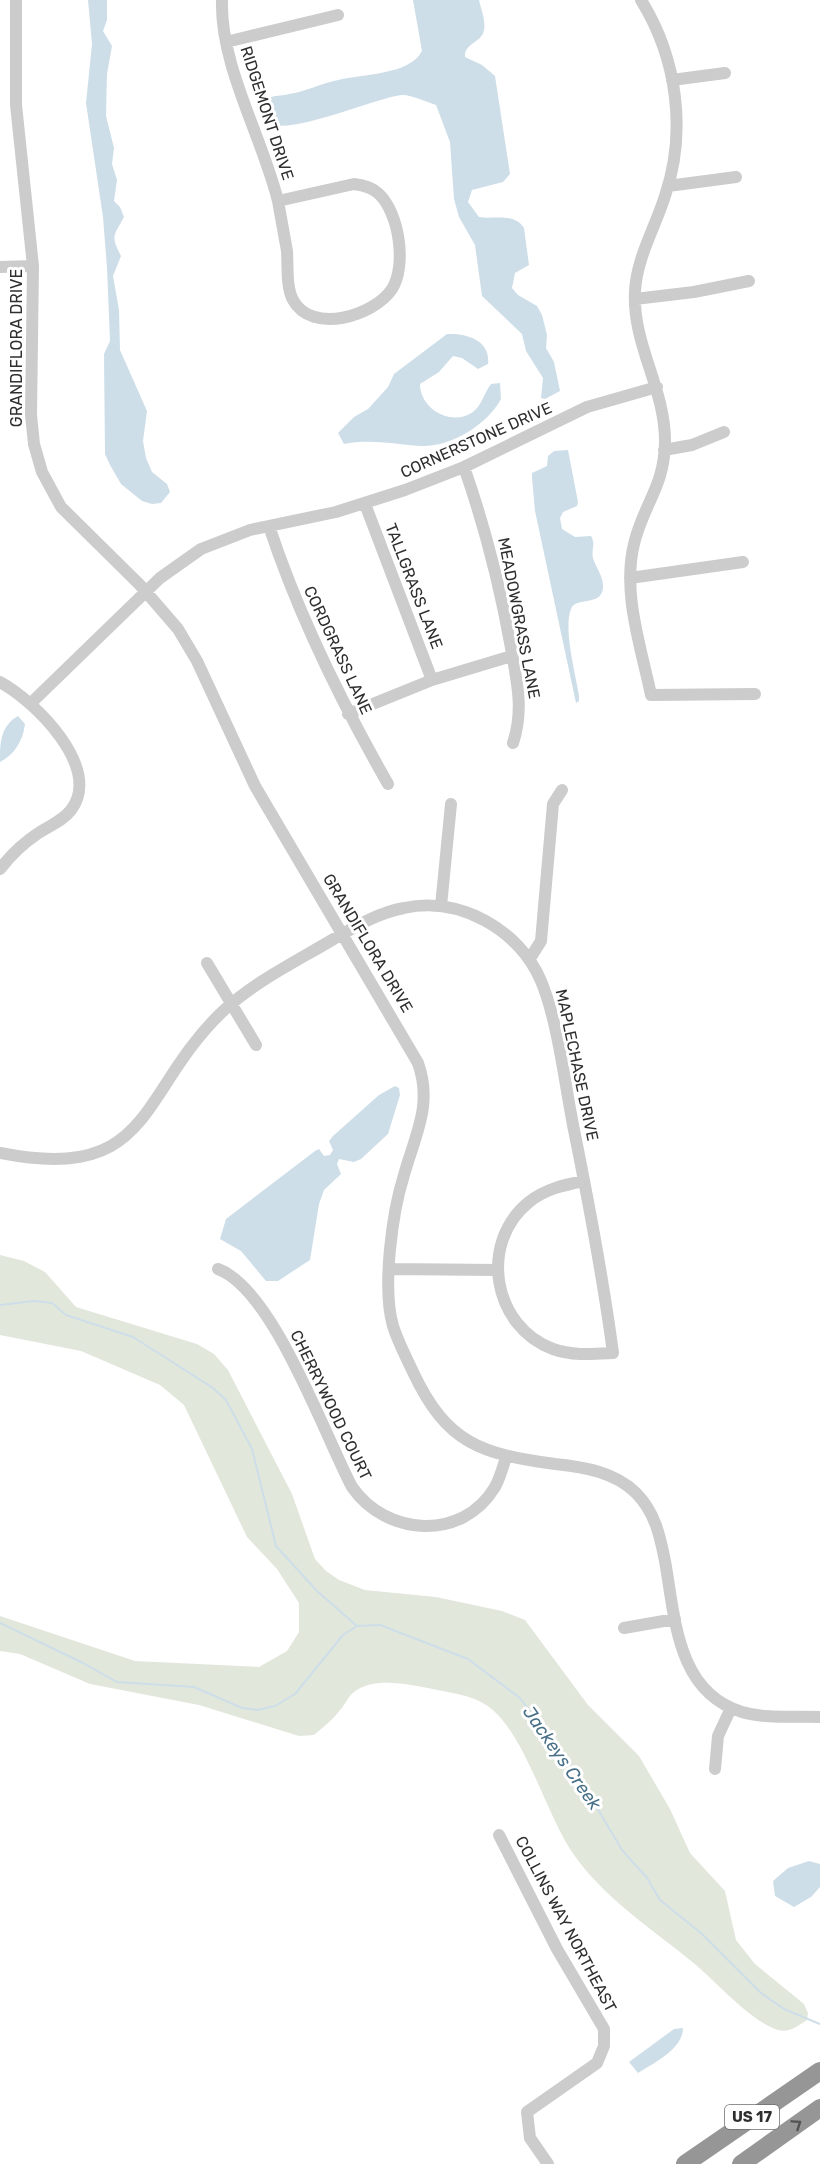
<svg xmlns="http://www.w3.org/2000/svg" width="820" height="2164" viewBox="0 0 820 2164" font-family="Rubik,sans-serif">
	<rect width="100%" height="100%" fill="#fff"/>
	<!-- green -->
	<path fill="#e2e7dc" d="M0,1255L24,1261L45,1272L76,1307L197,1344L214,1354L228,1370L292,1494L315,1559L326,1571L339,1580L365,1590L436,1597L502,1611L525,1620L588,1705L639,1756L670,1809L690,1853L725,1891L736,1940L755,1964L804,2004L808,2013L807,2020C798,2026 789,2033 778,2030C752,2022 718,1984 696,1965C654,1930 604,1899 572,1852C546,1814 523,1728 486,1705C471,1695 451,1693 433,1689C410,1685 375,1676 354,1692C348,1696 345,1705 340,1710C333,1720 323,1727 314,1735L299,1736L199,1705L90,1684L20,1654L0,1651V1616L135,1661L259,1667L287,1651L299,1632V1603L277,1569L247,1537L184,1405L160,1385L81,1351L0,1335Z"/>
	<!-- water -->
	<path fill="#cddee8" d="M88,0H107V20L103,31L112,46L107,74L106,116L114,148L112,164L117,180L114,201L120,207L124,217C114,236 110,235 121,256L113,276L119,310L120,350L147,411L143,441L146,458L152,472L167,484L170,492L161,503L152,504L142,501L121,484L110,465L105,454L104,354L110,341L107,268L103,217L86,103L92,44Z
		M413,0H479C481,9 486,21 484,30C482,43 464,43 465,57L482,65L495,76L510,174L503,182L472,190L468,202L479,217C493,220 514,212 524,228L529,265L515,273L512,288L518,295L537,306L542,315L547,335L546,348L554,362L560,391L545,399L541,398L543,378L526,351L522,334L482,296L475,245L459,217L454,199L450,142L436,105C427,102 410,94 401,95C373,99 293,134 271,124L266,105L271,97C277,95 283,96 289,94C304,92 322,83 338,80C362,74 410,75 422,51Z
		M447,334C466,333 491,340 488,364L478,369L462,358L453,356L439,372L420,384C420,409 451,427 473,412C482,405 484,393 491,384L500,383L501,399C487,425 450,448 419,446C394,444 369,439 344,444L338,433L354,417L368,409L388,387L394,374Z
		M568,450L578,502L577,506L563,512L560,518L562,529L575,537L591,536C596,544 591,550 593,558C596,568 604,577 603,588C601,607 576,596 571,609C563,629 576,675 579,696V701L576,703L535,511L532,478V473L547,466L548,456L554,451Z
		M18,716L25,724C23,741 14,755 0,762C0,744 0,726 18,716Z
		M395,1086L399,1088L400,1095L388,1134L361,1159L354,1162L339,1159L337,1164L341,1174L324,1190L319,1204L310,1260L278,1281H266L241,1251L220,1239L226,1219L315,1151L319,1149L324,1156L330,1155L333,1150L329,1141L333,1136L379,1095Z
		M809,1861L820,1864V1887L811,1897L794,1907L775,1896L773,1881L788,1868Z
		M683,2028C683,2049 654,2063 638,2073L629,2062L674,2029Z"/>
	<g fill="none" stroke-linecap="round" stroke-linejoin="round">
		<!-- stream -->
		<path stroke="#cddee8" stroke-width="2" d="M0,1305L34,1301L52,1303L66,1315L133,1337L213,1388L226,1400L252,1449L276,1546L317,1591L357,1626
			M0,1623L83,1663L117,1682L194,1687L242,1708L258,1710L275,1706L295,1694L343,1635L357,1626L380,1625L468,1659L520,1698L577,1774L622,1850L647,1878L660,1900L702,1934L761,1993L784,2009L820,2024"/>
		<!-- minor -->
		<path stroke="#ccc" stroke-width="12" d="M16,0V105L33,266L31,415L34,444L42,472L61,507L140,585L178,629L197,661L255,786L418,1063C433,1105 415,1135 404,1175C392,1213 382,1288 393,1326C398,1342 406,1357 413,1372C447,1444 481,1454 555,1464C584,1467 615,1472 636,1493C655,1512 660,1536 665,1561C675,1616 676,1692 742,1712C766,1719 795,1716 820,1717
			M222,0C220,66 262,136 278,201
			M641,0C677,58 687,131 665,196C655,228 637,257 635,291C632,344 665,388 665,441C665,486 643,505 634,544C622,593 641,647 651,695L755,694
			M226,42L338,15
			M672,80L725,73
			M354,184C363,185 372,187 379,194C399,213 407,265 392,289C374,316 312,335 293,300C286,287 288,266 287,251C284,234 281,217 278,201Z
			M668,186L736,177
			M0,267L33,266
			M635,299L694,292L749,281
			M664,450L692,445L724,432
			M464,467C485,527 500,586 511,648C517,682 524,710 513,743
			M365,504L432,680
			M269,526C299,617 340,700 388,784
			M630,578L743,562
			M0,682C35,701 103,768 71,810C62,822 48,826 37,834C22,844 11,855 0,869
			M30,704L160,578L201,549L250,530L336,512L405,490L464,467L587,407L657,387
			M348,714L432,680L512,656
			M441,906L451,804
			M529,960L541,941L553,804L562,790
			M207,963L256,1045
			M0,1153C154,1183 137,1094 222,1012C254,982 295,962 332,940C355,927 377,913 404,908C459,896 519,929 541,981C558,1021 565,1086 574,1130C589,1204 603,1278 613,1353C594,1354 572,1356 553,1349C493,1327 478,1243 529,1202C545,1189 564,1185 584,1181
			M218,1269C273,1289 324,1434 352,1487C386,1536 462,1542 495,1487C500,1478 503,1467 506,1457
			M390,1269L497,1270
			M624,1628L675,1619
			M715,1769L718,1736L731,1708
			M499,1835L557,1949L604,2029V2046L597,2063L527,2112L530,2138L548,2164"/>
		<!-- highway -->
		<path stroke="#969696" stroke-width="18" d="M685,2164L820,2071
			M741,2164L820,2108"/>
	</g>
	<!-- one-way arrows -->
	<defs><path id="oneway-chevron" d="M-2-3.5L2.5 0L-2 3.5" fill="none" stroke-width="1.6" stroke-linecap="round" stroke-linejoin="round" transform="scale(1.5)"/></defs>
	<use stroke="#535353" href="#oneway-chevron" transform="translate(797 2124) rotate(-34)"/>
	<g text-anchor="middle" dominant-baseline="central" stroke-width="6" stroke-linejoin="round" paint-order="stroke">
		<!-- shield labels -->
		<rect fill="#fff" stroke="#6d6d6d" stroke-width="1.5" x="725" y="2105" width="54" height="24" rx="4.5"/>
		<g font-size="15" font-weight="bold" fill="#2f2f2f">
			<text x="752" y="2117">US 17</text>
		</g>
		<!-- street labels -->
		<g font-size="16" fill="#2f2f2f" stroke="#fff">
			<text transform="translate(267 113) rotate(72)">RIDGEMONT DRIVE</text>
			<text transform="translate(16 348) rotate(-90)">GRANDIFLORA DRIVE</text>
			<text transform="translate(476 440) rotate(-24)">CORNERSTONE DRIVE</text>
			<text transform="translate(414 586) rotate(69)">TALLGRASS LANE</text>
			<text transform="translate(519 618) rotate(79)">MEADOWGRASS LANE</text>
			<text transform="translate(338 650) rotate(65)">CORDGRASS LANE</text>
			<text transform="translate(368 943) rotate(59)">GRANDIFLORA DRIVE</text>
			<text transform="translate(577 1065) rotate(78)">MAPLECHASE DRIVE</text>
			<text transform="translate(331 1405) rotate(64)">CHERRYWOOD COURT</text>
			<text transform="translate(566 1924) rotate(62)">COLLINS WAY NORTHEAST</text>
		</g>
		<!-- water labels -->
		<g font-size="18" font-style="italic" fill="#476f87" stroke="#fff">
			<text transform="translate(562 1758) rotate(55)">Jackeys Creek</text>
		</g>
	</g>
</svg>
